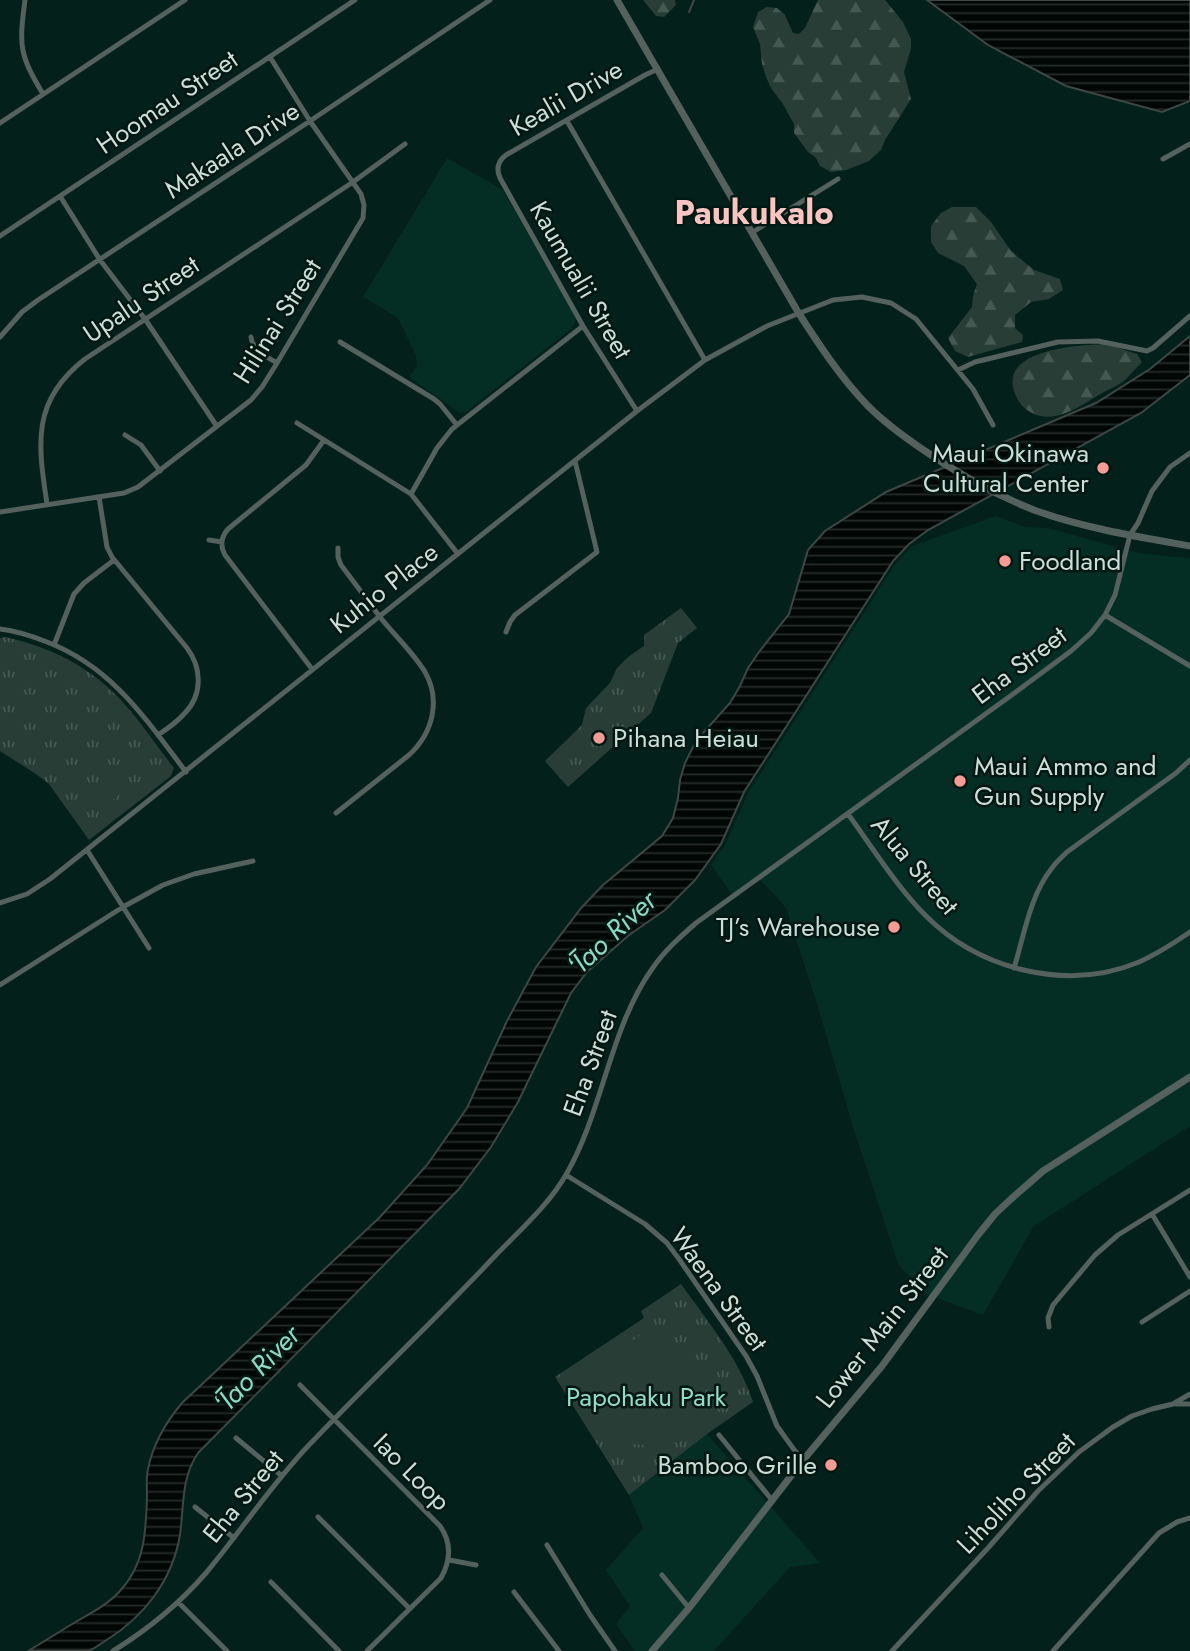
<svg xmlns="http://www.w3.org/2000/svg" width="1190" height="1651" viewBox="0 0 1190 1651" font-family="Jost,sans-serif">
	<defs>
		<pattern id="forest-firs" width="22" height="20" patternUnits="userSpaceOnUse" patternTransform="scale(1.75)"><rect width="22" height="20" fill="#273d36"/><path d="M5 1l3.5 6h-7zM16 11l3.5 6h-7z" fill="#455952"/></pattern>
		<pattern id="park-tufts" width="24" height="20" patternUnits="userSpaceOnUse" patternTransform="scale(1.75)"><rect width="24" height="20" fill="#273d36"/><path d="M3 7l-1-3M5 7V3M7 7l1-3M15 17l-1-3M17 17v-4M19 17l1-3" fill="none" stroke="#455952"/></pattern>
		<pattern id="water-rules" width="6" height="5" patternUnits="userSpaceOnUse" patternTransform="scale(1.75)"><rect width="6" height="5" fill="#000704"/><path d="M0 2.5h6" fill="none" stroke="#242b28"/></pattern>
	</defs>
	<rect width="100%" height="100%" fill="#03211a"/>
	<!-- built -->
	<path fill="#042d24" d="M447,158L503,190L575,316V323L571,329L466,412L460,413L409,377L417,366L416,356L398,318L363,297Z
		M996,516L1025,527L1048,528L1127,550L1146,554L1190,558V1126L1034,1226L983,1315L926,1294L898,1264L854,1130L817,1004L786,908L775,895L759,879L733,896L711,865L725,845L748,793L896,563L912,546Z
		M707,1434L820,1563L790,1567L714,1651H635L616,1624L630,1606L606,1570L643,1528L629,1495Z"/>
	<!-- forest -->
	<path fill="url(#forest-firs)" d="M643,0H675L676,5L664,17L656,16Z
		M818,0H885L903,22L911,39V49L904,72L911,99L885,140L881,150L869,161L846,170L831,172L820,166L816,158L808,152L794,133V124L783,104L771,88L766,77L762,64L760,44L753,27L758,12L767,7L777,8L785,15L793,33L799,34L805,28Z
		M952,207H976L991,222L1011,251L1023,261L1034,270L1060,279L1063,290L1049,299L1031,302L1015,315V328L1023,335L1022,342L968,357L955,351L948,338L972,307L973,296L977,284L964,266L938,253L931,242V226L941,213Z
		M1107,344L1137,354L1142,362C1137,367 1132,373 1127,378C1121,384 1112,388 1104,392C1086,402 1062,421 1040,416C1029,413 1020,406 1016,396C994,349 1079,345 1107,344Z"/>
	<!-- park -->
	<path fill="url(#park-tufts)" d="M681,608L697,628L678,643L651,713L568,787L545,761L582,725L586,708L610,683L617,668L628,657L644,646V635Z
		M5,637C46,646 83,663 113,692C136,714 154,743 174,768L171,776L89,840L49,784L36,774L0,751V638Z
		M681,1284C707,1321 739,1358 753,1402L707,1434L629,1495L555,1377L644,1318L641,1311Z"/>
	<!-- pitch -->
	<path fill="#273d36" d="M120,775L129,787L107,804L98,792Z
		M649,1329L661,1330L723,1418C698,1445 639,1454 607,1435C588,1424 576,1406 563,1389Z"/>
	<!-- water -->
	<path fill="url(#water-rules)" stroke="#3d4743" stroke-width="2" d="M927,0H1190V101L1162,112L1066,86L988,45Z
		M1190,336V375L1141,413L928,530L909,544L893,561L744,792L721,844L695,880L665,910L629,935L587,972L571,993L518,1102L491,1147L459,1189L198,1453C181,1478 184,1506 180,1535C172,1581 144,1617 105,1641C100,1644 93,1650 87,1651C72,1651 44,1651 28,1651C45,1641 62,1630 79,1620C93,1612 108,1604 119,1592C145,1565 146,1532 147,1496C147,1488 146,1478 148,1469C153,1444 166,1422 182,1403L380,1217L427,1165L467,1108L507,1021L536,967L582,907L603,885L662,836L673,818L678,798L680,780L685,763L693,747L704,732L730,703L740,686L748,668L759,652L789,614L808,550L825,531L886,492L1096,403L1150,369Z"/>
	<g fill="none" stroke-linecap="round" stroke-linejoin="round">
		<!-- stream -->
		<path stroke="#3d4743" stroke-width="2" d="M689,12L694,0"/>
		<!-- minor -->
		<path stroke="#54615d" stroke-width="5" d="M25,0C19,46 19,54 43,94
			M567,121L705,360
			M0,123L185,0
			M1163,159L1190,144
			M60,196L100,260L145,319L216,425
			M753,232L838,179
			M0,236L355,0
			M0,337L22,312L38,300L310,121L490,0
			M251,337C253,352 266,356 277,363
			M340,342L434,399L440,404L457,425
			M958,370L975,362L1058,342L1098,341L1147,351L1153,348L1190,316
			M637,411L583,326L500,178C496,169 498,161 506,155L645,75L658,69
			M297,423L411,494L458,554
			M125,435L141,445L160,471
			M411,494L437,448L452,429L583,326
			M99,497L107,547L112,557L187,648C202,668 203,695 184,714C177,722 167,729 158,735
			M47,504C38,444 31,401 85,359L353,182L405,144
			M0,512L124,493L138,487L251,400L262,387L277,363L363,218L364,205L361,194L310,121L270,57
			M209,540L222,542
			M1105,615L1190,666
			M0,629C16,631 32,636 47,642C112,667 145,718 186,772
			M506,632L510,622L515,615L597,552L575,461
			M54,645L74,594L84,583L114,560
			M312,669L225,555C220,546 221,537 228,529L306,465L324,440
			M336,813L409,755C433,733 441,700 425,672C413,652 394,635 380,617C367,600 354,582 341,565L338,557V548
			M848,814C872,847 897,887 926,916C980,970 1067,992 1139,962C1157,954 1174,943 1190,932
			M87,850L149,948
			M0,903L27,894L50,879L637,411L705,360L767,326L833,300L862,297L891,303L916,319L973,389L993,425
			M1014,968C1024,936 1030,895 1052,868C1056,862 1062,857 1067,852L1176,773L1190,760
			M0,985L123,907L163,885L194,874L253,861
			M566,1175L645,1224L667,1243L679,1259L746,1356L757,1376L777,1426L795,1451L804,1459
			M1152,1214L1190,1277
			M1142,1322L1190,1291
			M1049,1327L1048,1318L1053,1305L1095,1255L1118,1235L1190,1190
			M300,1385L440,1526C452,1543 451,1560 441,1578L367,1651
			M1176,1404H1190
			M719,1435L772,1500
			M236,1438L282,1476
			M195,1507L234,1538
			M318,1517L409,1608
			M547,1545L590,1615L615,1651
			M449,1560L476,1565
			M662,1575L689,1608
			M271,1582L339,1651
			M514,1592L559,1651
			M178,1602L227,1651
			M113,1651C147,1630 180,1603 206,1573C241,1531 271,1485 309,1445C370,1381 434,1321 494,1257C519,1231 549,1205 567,1173C603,1110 610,1028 652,969C664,951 680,937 696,923L1009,697L1071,651L1091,633L1105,615L1115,595L1130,535L1138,523L1152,491L1170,467L1190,453
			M892,1651L988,1548L1038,1491L1079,1452L1113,1427L1132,1416L1152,1409L1173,1404L1190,1394
			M1053,1651L1159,1533L1177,1522L1190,1518"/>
		<!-- tertiary -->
		<path stroke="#54615d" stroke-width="7" d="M617,0L798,312C819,345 841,378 868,406C885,423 903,436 922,449C958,474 994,494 1034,510C1083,528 1139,537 1190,546
			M652,1651L689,1608L804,1459L882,1366L978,1235L995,1214L1011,1199L1043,1171L1190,1077"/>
	</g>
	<!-- markers -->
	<g fill="#f59c96" stroke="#001811" stroke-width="2.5">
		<circle cx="1103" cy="468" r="7"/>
		<circle cx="1005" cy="561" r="7"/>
		<circle cx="599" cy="738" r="7"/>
		<circle cx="960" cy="781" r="7"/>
		<circle cx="894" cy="927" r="7"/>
		<circle cx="831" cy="1465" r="7"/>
	</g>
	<g text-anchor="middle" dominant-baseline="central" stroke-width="5" stroke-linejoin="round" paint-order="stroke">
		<!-- street labels -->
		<g font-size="26" fill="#ccddd7" stroke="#001811">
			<text transform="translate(566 98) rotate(-30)">Kealii Drive</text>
			<text transform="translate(167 102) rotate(-34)">Hoomau Street</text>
			<text transform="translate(232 150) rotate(-33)">Makaala Drive</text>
			<text transform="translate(581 280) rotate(60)">Kaumualii Street</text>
			<text transform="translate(141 299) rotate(-34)">Upalu Street</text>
			<text transform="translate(277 321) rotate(-58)">Hilinai Street</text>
			<text transform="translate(384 588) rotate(-38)">Kuhio Place</text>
			<text transform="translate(1019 665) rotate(-37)">Eha Street</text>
			<text transform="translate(915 865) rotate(50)">Alua Street</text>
			<text transform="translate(590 1063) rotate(-70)">Eha Street</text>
			<text transform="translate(719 1289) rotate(54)">Waena Street</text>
			<text transform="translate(882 1327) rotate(-52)">Lower Main Street</text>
			<text transform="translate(412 1472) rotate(45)">Iao Loop</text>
			<text transform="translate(1016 1493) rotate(-46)">Liholiho Street</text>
			<text transform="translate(243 1496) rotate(-51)">Eha Street</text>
		</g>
		<!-- poi labels -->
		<g font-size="26" fill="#ccddd7" stroke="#001811" text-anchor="end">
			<text x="1089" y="453">Maui Okinawa<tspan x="1089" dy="30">Cultural Center</tspan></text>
			<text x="1019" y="561" text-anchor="start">Foodland</text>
			<text x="613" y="738" text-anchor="start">Pihana Heiau</text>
			<text x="974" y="766" text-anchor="start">Maui Ammo and<tspan x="974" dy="30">Gun Supply</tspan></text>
			<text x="880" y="927">TJ’s Warehouse</text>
			<text x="817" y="1465">Bamboo Grille</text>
		</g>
		<!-- park labels -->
		<g font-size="26" fill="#94dcc7" stroke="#001811">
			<text x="646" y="1397">Papohaku Park</text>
		</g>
		<!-- water labels -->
		<g font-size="28" font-style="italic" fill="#90d8c2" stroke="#001811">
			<text transform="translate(612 933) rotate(-43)">ʻĪao River</text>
			<text transform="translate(257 1369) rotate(-46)">ʻĪao River</text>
		</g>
		<!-- district labels -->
		<g font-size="33" font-weight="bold" fill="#f8c5c0" stroke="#001811">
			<text x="754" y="212">Paukukalo</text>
		</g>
	</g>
</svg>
